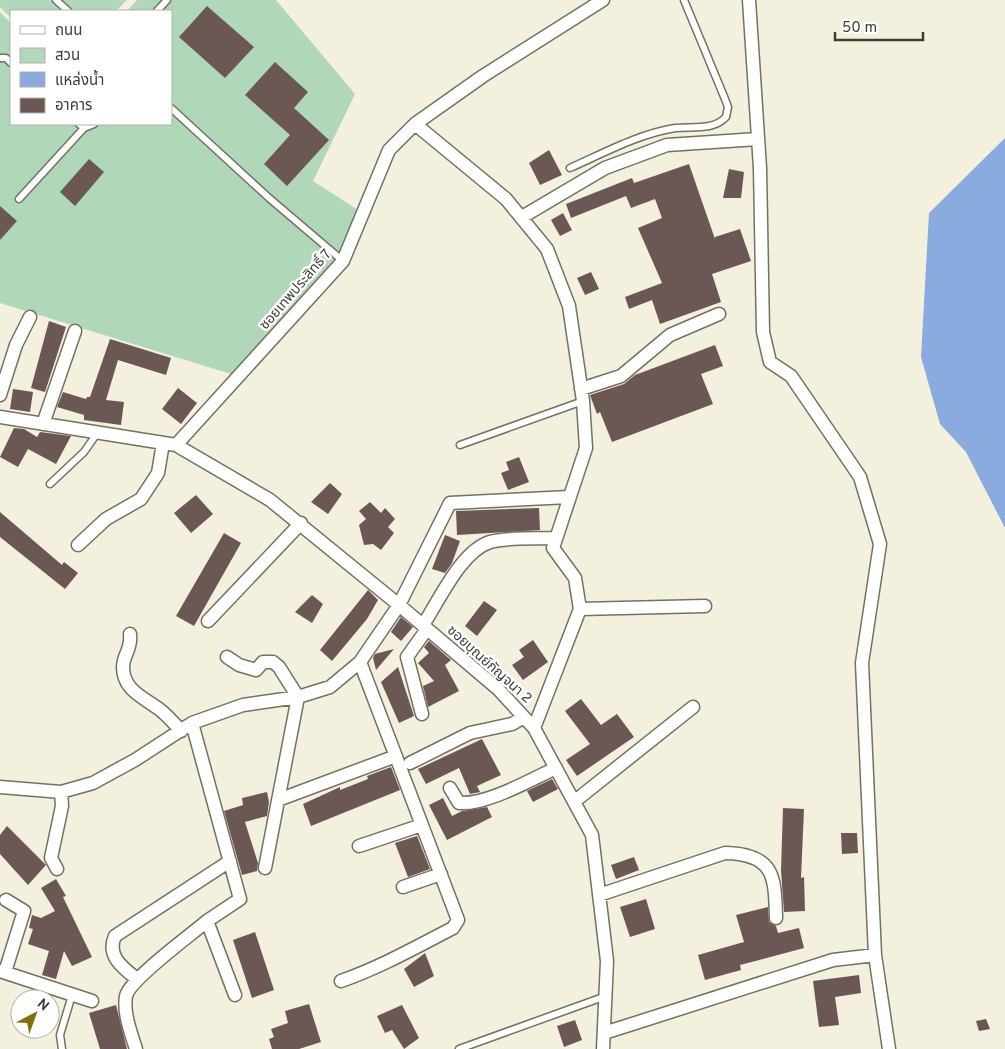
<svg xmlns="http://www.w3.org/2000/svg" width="1005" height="1049" viewBox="0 0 1005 1049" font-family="Overpass,'Noto Sans Thai',sans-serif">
	<rect width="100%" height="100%" fill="#f3f0dd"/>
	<!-- green -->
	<path fill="#afd7b8" d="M0,0H127L116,11H11V18L0,7Z
		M137,0H276L355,94L313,181L358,210L338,256L231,374L0,303V12L11,23V124H171V11H127Z"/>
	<!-- water -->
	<path fill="#89abdf" d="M1005,138V528L966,452L940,424L921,357L929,213Z"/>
	<!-- building -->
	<path fill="#6b5855" d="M207,6L254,47L225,78L179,37Z
		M275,62L308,92L294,108L329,140L287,186L264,164L290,135L245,95Z
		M549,150L562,175L540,185L529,163Z
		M89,159L104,172L75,206L60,192Z
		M689,164L715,239V237L740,229L751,261L712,274L721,302L660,324L652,300L629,309L625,297L662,283L638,228L662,218L655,199L631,208L626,196L571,218L566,204L632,178L634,183Z
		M729,169L744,172L741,198H723Z
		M0,206L17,221L0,240Z
		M563,213L572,230L560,236L551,220Z
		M591,272L599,289L585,295L577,278Z
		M49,321L66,327L45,392L31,388Z
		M110,339L171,358L166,375L118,360L106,400L124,402L121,425L84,420V415L57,407L63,392L86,399L87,397H90Z
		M715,345L723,366L701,374L713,404L612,442L600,412L597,414L590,395L624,384L635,375Z
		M178,388L197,403L181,424L162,409Z
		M13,389L33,392L30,412L10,409Z
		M14,428L24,429L37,437L40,432L71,436L56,464L28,449L18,467L0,457Z
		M519,457L529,482L508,490L501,473L509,470L506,462Z
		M330,483L342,494L328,514L311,502Z
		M196,495L213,514L191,533L174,513Z
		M370,502L381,513L385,508L395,519L388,527L394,533L381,550L373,544L364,545L359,525L366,519L359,511Z
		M539,508L540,530L457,535L456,511Z
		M0,512L62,565L64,562L78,573L65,589L0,537Z
		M224,533L241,543L194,626L176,616Z
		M445,535L460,541L452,563L445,573L432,569Z
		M368,590L378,600L367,619L332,661L320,650Z
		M312,595L323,604L312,623L295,612Z
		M484,601L497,610L477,636L465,626Z
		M401,617L413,627L401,641L391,632Z
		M533,640L548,662L523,680L512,665L524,657L519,650Z
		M429,641L451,660L445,665L459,691L428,707L423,686L434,681L418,663L429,653L424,647Z
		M394,649L376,670L373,658L375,654Z
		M398,667L414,716L399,723L381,682Z
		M581,699L601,725L617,714L634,737L577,776L566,760L590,744L565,711Z
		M482,739L501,775L477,786L480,792L470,794L459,768L426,784L418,769Z
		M391,767L400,790L311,826L303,804L340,787V790L368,779L367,776Z
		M552,779L558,789L533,802L527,791Z
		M267,792L269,802L267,816L245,822L258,863L257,871L242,875L224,811L243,805L242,798Z
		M443,798L452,816L462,811L487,807L492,817L447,840L429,805Z
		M783,808L804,809L801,878L804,877L805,911L784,912L781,870Z
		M7,826L46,865L28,885L0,854V835Z
		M841,833H857L858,853L842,854Z
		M417,836L430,869L408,877L395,843Z
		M634,857L639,870L616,879L611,865Z
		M56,879L66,896L63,897L92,957L72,966L64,951L56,979L42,975L49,951L28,944L33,929L29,928L32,915L41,918L55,911L41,888Z
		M646,899L655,929L630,937L620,907Z
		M768,907L769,922L776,926L778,933L799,928L804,948L740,965L741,970L705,980L698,955L744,942L736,915Z
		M255,932L274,990L252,998L233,940Z
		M425,953L434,976L414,987L404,969Z
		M859,975L861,993L835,997L839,1025L819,1027L813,981Z
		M309,1004L321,1042L299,1049H272L269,1039L274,1037L271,1029L288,1023L285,1011Z
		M116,1005L127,1049H100L89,1013Z
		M402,1005L419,1038L404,1049L392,1030L385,1033L377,1016Z
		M986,1019L990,1029L979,1031L976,1021Z
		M575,1020L582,1040L564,1047L557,1026Z"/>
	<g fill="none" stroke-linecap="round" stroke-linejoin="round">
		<!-- service casing -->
		<g stroke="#757161" stroke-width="9">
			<path id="service" d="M56,0L68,11
				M157,11L167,0
				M0,58H6L11,63
				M171,108L269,198L343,261
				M79,124L84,128L94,124
				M570,168C604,153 638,134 675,128C692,126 713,131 726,117L728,107L725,99L684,0
				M19,199L84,128
				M460,445L583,401
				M50,484L84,452L98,432
				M62,1049L60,1035L72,995
				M459,1049L606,996"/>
		</g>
		<!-- minor casing -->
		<g stroke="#757161" stroke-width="15">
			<path id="minor" d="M749,0L760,168L763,332L770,362L791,376L860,477L880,544L862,663L875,955L889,1049
				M415,124L506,199L547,249L569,306L583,401L586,448L553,548L575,578L580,609L534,728
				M522,217L605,168L667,145L758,139
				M581,389L621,376L670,335L719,314
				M0,395L16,345L30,317
				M0,417L176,445L270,500L399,605L498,689L534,728L592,835L607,961L603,1049
				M43,424L75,331
				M176,445L343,261L389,150L415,124L483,76L603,0
				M78,545L106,519L141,499L158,473L163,443
				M580,609L705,606
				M208,621L301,523
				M423,625C439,601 461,551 490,542C506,537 538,539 556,538
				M130,634C132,649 123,655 123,667C123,690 143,697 159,709C167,715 174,723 181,731
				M227,657L239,665L256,670L263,662H273L279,667L298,697L265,868
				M422,714L407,657L427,629
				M192,723L240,899L207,921L235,995
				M410,763L470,733L512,724L524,717
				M0,787L61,792L93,783L135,760L192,723L243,705L298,697L330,687L360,662L399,605L450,503L569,497
				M450,788L459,803C487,805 530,780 556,768
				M278,800L396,756
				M575,801L693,707
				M359,846L422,825
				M57,869L51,858L62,806L61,792
				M403,887L441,874
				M599,895L725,853C775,854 775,877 776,918
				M0,971L92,1001
				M5,972L24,911L6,900
				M137,979C123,968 106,956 115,936L230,861
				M341,981C381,967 416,947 453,928L458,920L360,662
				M604,1033L833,960L875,955
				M136,1049C131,1033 123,1013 126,996C130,979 191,935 207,921"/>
		</g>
		<!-- service -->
		<use href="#service" stroke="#fff" stroke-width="6"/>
		<!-- minor -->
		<use href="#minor" stroke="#fff" stroke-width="12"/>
	</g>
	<g text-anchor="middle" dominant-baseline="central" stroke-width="5" stroke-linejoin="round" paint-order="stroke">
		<!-- street labels -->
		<g font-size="14" fill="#3e3d35" stroke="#fff">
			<text transform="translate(296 290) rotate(-49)">ซอยเทพประสิทธิ์ 7</text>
			<text transform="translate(489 665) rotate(42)">ซอยบุณย์กัญจนา 2</text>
		</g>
	</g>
	<!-- legend -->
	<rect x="10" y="10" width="162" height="115" fill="#ffffff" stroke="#b2b1ae"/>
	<rect x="20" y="26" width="25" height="8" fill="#ffffff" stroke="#b2b1ae"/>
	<text x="55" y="35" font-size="15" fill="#3e3d35">ถนน</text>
	<rect x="20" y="48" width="25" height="15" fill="#afd7b8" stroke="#b2b1ae"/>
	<text x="55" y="60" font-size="15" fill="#3e3d35">สวน</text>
	<rect x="20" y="72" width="25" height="15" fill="#89abdf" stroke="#b2b1ae"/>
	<text x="55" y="85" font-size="15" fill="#3e3d35">แหล่งน้ำ</text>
	<rect x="20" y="98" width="25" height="15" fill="#6b5855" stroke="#b2b1ae"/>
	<text x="55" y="110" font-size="15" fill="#3e3d35">อาคาร</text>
	<!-- north arrow -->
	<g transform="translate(35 1014) rotate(41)"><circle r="24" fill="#ffffff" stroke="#b2b1ae"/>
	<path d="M0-4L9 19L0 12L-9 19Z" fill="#84700f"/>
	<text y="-8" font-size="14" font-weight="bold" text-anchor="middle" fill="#3e3d35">N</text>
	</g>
	<!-- scale -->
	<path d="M835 32v8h88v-8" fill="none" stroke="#3e3d35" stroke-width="2.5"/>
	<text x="842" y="32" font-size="15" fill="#3e3d35" stroke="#ffffff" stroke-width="4" paint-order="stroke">50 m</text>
</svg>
